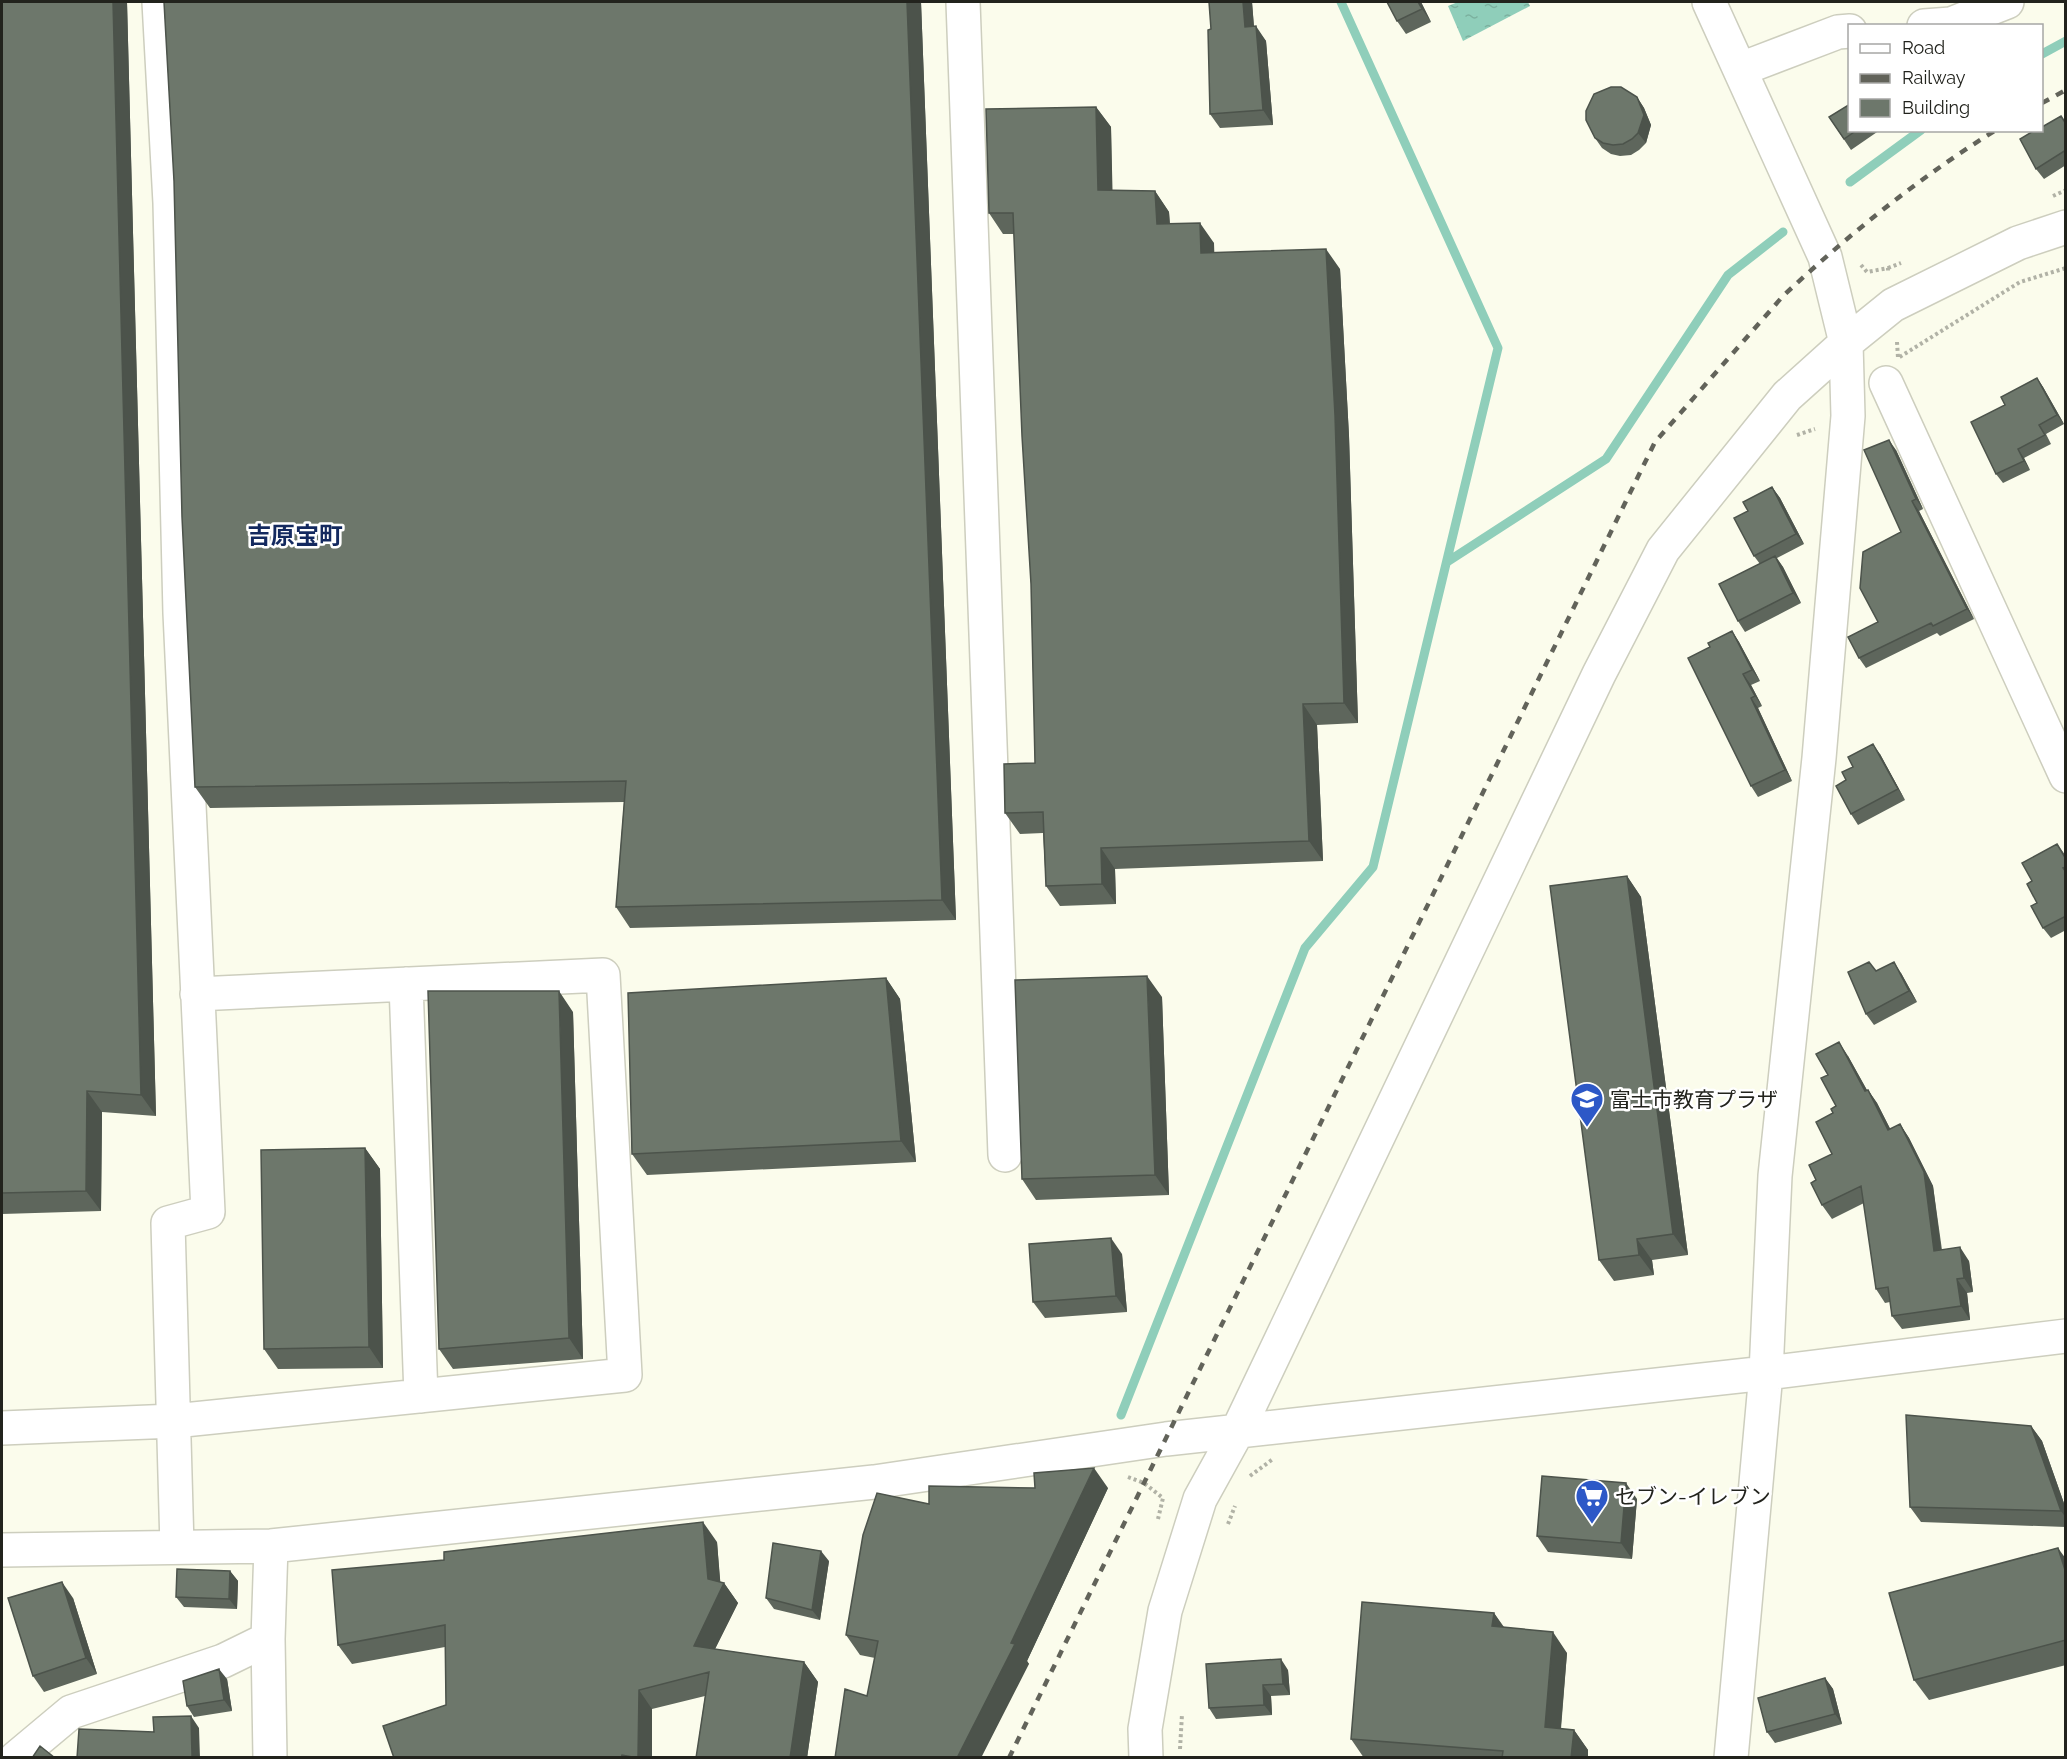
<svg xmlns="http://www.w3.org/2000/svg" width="2067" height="1759" viewBox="0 0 2067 1759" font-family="Raleway,'Noto Sans JP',sans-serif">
	<defs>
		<pattern id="water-ripples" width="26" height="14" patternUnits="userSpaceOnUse" patternTransform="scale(1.5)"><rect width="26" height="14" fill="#8fceba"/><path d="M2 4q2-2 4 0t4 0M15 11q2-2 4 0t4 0" fill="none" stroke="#7bb19f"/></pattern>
	</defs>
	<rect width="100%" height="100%" fill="#fbfcec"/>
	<!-- water -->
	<path fill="url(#water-ripples)" d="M1458,2H1528L1530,6L1463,41L1448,6Z"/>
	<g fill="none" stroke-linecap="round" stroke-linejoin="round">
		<!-- stream -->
		<path stroke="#8fceba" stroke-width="9" d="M2042,54L2066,41
			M1850,182L1921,130
			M1447,562L1606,459L1728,275L1783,232
			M1121,1415L1305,948L1373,867L1498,348L1341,2"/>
		<!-- minor casing -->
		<g stroke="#cdcebe" stroke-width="36">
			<path id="minor" d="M159,2L170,203L180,613L208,1212L168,1223L177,1547
				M963,2L1005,1155
				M1709,2L1825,257L1846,343L1848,416L1819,758L1775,1176L1766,1373L1731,1758
				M1924,26L1951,24L2007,2
				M1741,69L1838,32L1850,31
				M1886,383L2066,776
				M406,984L421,1396
				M2,1428L174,1421L625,1375L603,975L197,994
				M2,1550L271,1546L874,1482L1166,1439L1766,1373L2066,1336
				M16,1758L71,1712L223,1661L268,1639
				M270,1758L268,1639L271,1546
				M1146,1758L1145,1729L1165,1611L1200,1499L1237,1432L1599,674L1663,550L1787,396L1846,343L1893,305L2018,243L2066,227"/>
		</g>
		<!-- path -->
		<path stroke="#b1b2a6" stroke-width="4" stroke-dasharray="3 3" stroke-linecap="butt" d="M2053,196L2066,190
			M1861,265L1867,272L1888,268V272
			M1888,268L1901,263
			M1897,342L1898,358L2020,282L2066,268
			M1797,435L1815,429
			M1250,1476L1273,1459
			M1128,1477L1144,1483L1163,1498L1158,1519
			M1228,1524L1235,1506
			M1180,1749L1182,1714"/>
		<!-- minor -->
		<use href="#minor" stroke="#fff" stroke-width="33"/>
		<!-- rail -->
		<path stroke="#62635a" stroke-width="4.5" stroke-dasharray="8 8" stroke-linecap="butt" d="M2042,103L2066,90
			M1009,1758L1655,442L1783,296C1848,235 1920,177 1996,130"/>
	</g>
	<!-- wall -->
	<path fill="#5e665c" d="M2,2H127L156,1116L102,1112L101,1211L2,1214Z
		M164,2H921L956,920L630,928L616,907L624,802L210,808L195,787L174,181Z
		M1209,2H1252L1254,26L1266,41L1273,125L1220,128L1210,114L1211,29Z
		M1421,2L1431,22L1406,34L1397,21Z
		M1637,97L1644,108L1651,125L1646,143L1639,150L1631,155L1620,156L1611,154L1602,148L1595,138Z
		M1096,107L1111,127L1112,190L1155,191L1169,212L1170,224L1214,243V252L1340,269L1349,436L1358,723L1317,725L1323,861L1115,869L1116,904L1060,906L1046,886L1043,833L1020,834L1005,813L1035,763L1031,584L1014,234H1003L989,213Z
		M2061,116L2066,122V165L2044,179L2036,169Z
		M1829,117L1850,130H1880L1851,150Z
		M2037,378L2043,387L2064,424L2046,434L2051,444L2024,458L2030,470L2003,483L1996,474L2005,405Z
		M1896,450L1923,509L1919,511L1974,619L1940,636L1937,633L1866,668L1859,658L1878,622L1901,532Z
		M1772,487L1780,498L1804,544L1777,558L1783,567L1801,603L1745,632L1738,621L1760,564L1754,556L1748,511Z
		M1732,631L1739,642L1760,681L1751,685L1762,706L1758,708L1792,781L1758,797L1751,786L1710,647Z
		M1880,754L1905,800L1858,825L1851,814L1846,780Z
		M2057,844L2066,856V930L2051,938L2043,928L2032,881Z
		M1627,876L1641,897L1688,1255L1652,1260L1654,1275L1614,1281L1599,1260Z
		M1876,971L1901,973L1917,1002L1874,1025L1866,1014Z
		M886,978L900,999L916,1162L647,1175L632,1154Z
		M1162,997L1169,1195L1036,1200L1022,1179Z
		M573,1012L583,1359L453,1369L439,1349Z
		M1848,1056L1867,1090H1868L1877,1103L1890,1129L1900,1124L1909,1138L1933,1186L1942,1250L1969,1261L1973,1292L1967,1293L1970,1320L1902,1329L1892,1316L1890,1302L1885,1303L1876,1289L1864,1203L1832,1219L1822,1205L1816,1180L1832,1154L1833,1113L1836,1106L1828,1075Z
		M365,1148L380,1169L383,1368L278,1369L264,1349Z
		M1122,1254L1127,1312L1045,1318L1033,1302Z
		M2031,1426L2042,1441L2066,1509V1527L1921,1522L1910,1507Z
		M1035,1488H1108L1027,1661L1029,1664L867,1696L875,1658L860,1655L846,1635L929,1504Z
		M1637,1499L1632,1559L1548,1552L1537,1536Z
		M717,1542L720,1582L724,1583L738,1603L715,1649L804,1662L818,1682L807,1758H696L705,1696L652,1709V1758H394L446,1705L445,1647L352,1664L338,1645Z
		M2066,1559V1665L1929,1700L1914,1680Z
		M829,1561L820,1620L774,1609L766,1598Z
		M230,1571L238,1581L237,1609L184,1607L176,1597Z
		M73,1598L97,1674L44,1692L33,1676Z
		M1494,1613L1504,1627L1567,1653L1561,1729L1574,1730L1588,1750V1758H1364L1351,1739Z
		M1288,1670L1290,1695L1271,1696L1272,1715L1216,1719L1209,1708Z
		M1825,1678L1833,1689L1842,1724L1775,1743L1767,1732Z
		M227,1679L232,1711L194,1717L187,1706Z"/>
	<!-- shaded-wall -->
	<path fill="#4c534b" d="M113,2H127L156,1116L141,1095Z
		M907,2H921L956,920L942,900Z
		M1243,2H1252L1255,42L1245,27Z
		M1418,2H1421L1431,22L1422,9Z
		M1256,26L1266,41L1273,125L1263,110Z
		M1637,97L1644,108L1651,125L1646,143L1638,133Z
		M1096,107L1111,127L1113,211L1098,190Z
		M1155,191L1169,212L1171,245L1157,224Z
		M1200,223L1214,243L1215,273L1201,253Z
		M1326,249L1340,269L1349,436L1358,723L1344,703Z
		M2037,378L2043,387L2064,424L2057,415Z
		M1889,440L1896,450L1923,509L1916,499Z
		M2018,449L2024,458L2030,470L2024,461Z
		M1772,487L1780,498L1804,544L1796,534Z
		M1912,501L1919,511L1974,619L1967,609Z
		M1775,556L1783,567L1801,603L1793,593Z
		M1732,631L1739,642L1760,681L1752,670Z
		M1743,674L1751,685L1762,706L1755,696Z
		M1751,698L1758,708L1792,781L1785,770Z
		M1303,704L1317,725L1323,861L1309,841Z
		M1873,744L1880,754L1905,800L1898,789Z
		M1101,848L1115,869L1116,904L1102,884Z
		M1627,876L1641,897L1688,1255L1673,1234Z
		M1894,962L1901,973L1917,1002L1909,991Z
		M1147,976L1162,997L1169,1195L1155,1175Z
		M886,978L900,999L916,1162L901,1141Z
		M559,991L573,1012L583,1359L569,1338Z
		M1839,1042L1848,1056L1875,1105L1865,1091Z
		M1868,1090L1877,1103L1898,1144L1888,1130Z
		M87,1091L102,1112L101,1211L86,1191Z
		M1900,1124L1909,1138L1933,1186L1943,1264L1934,1251Z
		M365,1148L380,1169L383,1368L369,1347Z
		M1111,1238L1122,1254L1127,1312L1116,1296Z
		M1637,1239L1652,1260L1654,1275L1639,1255Z
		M1960,1247L1969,1261L1973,1292L1964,1278Z
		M1957,1279L1967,1293L1970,1320L1961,1306Z
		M2031,1426L2042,1441L2066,1509V1518L2061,1511Z
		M1094,1468L1108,1488L1027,1661L1029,1664L981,1758H957Z
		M1626,1483L1637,1499L1632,1559L1621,1543Z
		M703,1522L717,1542L721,1590L724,1583L738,1603L707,1665L694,1646L708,1579Z
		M2058,1548L2066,1559V1573Z
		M821,1551L829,1561L820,1620L812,1610Z
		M230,1571L238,1581L237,1609L229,1599Z
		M62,1582L73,1598L97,1674L86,1658Z
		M1494,1613L1508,1634L1492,1626Z
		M1553,1632L1567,1653L1559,1748L1545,1727Z
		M1281,1659L1288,1670L1290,1695L1283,1684Z
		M804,1662L818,1682L807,1758H790Z
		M219,1669L227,1679L232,1711L224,1700Z
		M1825,1678L1833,1689L1842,1724L1835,1714Z
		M1263,1685L1271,1696L1272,1715L1264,1705Z
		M639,1690L652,1709V1758H638Z
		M191,1716L199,1728L200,1758H192Z
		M1574,1730L1588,1750V1758H1571Z"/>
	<!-- building -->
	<path fill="#6d776b" stroke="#4c534b" stroke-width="1.5" d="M2,2H113L141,1095L87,1091L86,1191L2,1193Z
		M164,2H907L942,900L616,907L626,781L195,787L182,517L174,181Z
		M1209,2H1243L1245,27L1256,26L1263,110L1210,114L1208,30L1211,29Z
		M1387,2H1418L1422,9L1397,21Z
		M1611,87H1621L1637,97L1644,115L1638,133L1632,139L1623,144L1613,145L1603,143L1595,138L1586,120V111L1594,94Z
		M1850,104V130H1857L1844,139L1829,117Z
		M1096,107L1098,190L1155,191L1157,224L1200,223L1201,253L1326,249L1335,415L1344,703L1303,704L1309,841L1101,848L1102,884L1046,886L1043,812L1005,813L1004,764L1035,763L1031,584L1022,436L1013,213H989L986,109Z
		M2061,116L2066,124V150L2036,169L2020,139L2035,130H2042V127Z
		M2037,378L2057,415L2039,425L2045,435L2018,449L2024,461L1996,474L1971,422L2005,405L2001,397Z
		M1889,440L1916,499L1912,501L1967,609L1933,626L1931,623L1859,658L1848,637L1878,622L1860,588L1863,552L1901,532L1864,450Z
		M1772,487L1796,534L1754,556L1734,518L1748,511L1743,502Z
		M1775,556L1793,593L1738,621L1719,584Z
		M1732,631L1752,670L1743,674L1755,696L1751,698L1785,770L1751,786L1688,658L1710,647L1708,643Z
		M1873,744L1898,789L1851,814L1836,786L1846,780L1842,772L1853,767L1848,757Z
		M2057,844L2066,859V867L2063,868L2066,872V916L2043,928L2031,906L2037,903L2027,884L2032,881L2022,863Z
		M1627,876L1673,1234L1637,1239L1639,1255L1599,1260L1550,886Z
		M1869,962L1876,971L1894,962L1909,991L1866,1014L1848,972Z
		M1147,976L1155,1175L1022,1179L1015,980Z
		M886,978L901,1141L632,1154L628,993Z
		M428,991H559L569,1338L439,1349Z
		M1839,1042L1865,1091L1868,1090L1888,1130L1900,1124L1924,1172L1934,1251L1960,1247L1964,1278L1957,1279L1961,1306L1892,1316L1888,1287L1876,1289L1861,1186L1822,1205L1811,1183L1816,1180L1809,1165L1832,1154L1816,1122L1833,1113L1831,1109L1836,1106L1821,1078L1828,1075L1816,1054Z
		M365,1148L369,1347L264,1349L261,1150Z
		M1111,1238L1116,1296L1033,1302L1029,1244Z
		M1906,1415L2031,1426L2061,1511L1910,1507Z
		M1094,1468L1011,1643L1015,1644L957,1758H835L845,1689L867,1696L878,1641L846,1635L863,1535L877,1493L929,1504V1486L1035,1488L1034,1473Z
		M1542,1476L1626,1483L1621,1543L1537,1536Z
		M703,1522L708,1579L724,1583L694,1646L804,1662L790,1758H696L709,1672L639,1690L638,1758L622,1755L621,1758H394L383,1726L446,1705L445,1625L338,1645L332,1570L444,1560V1552Z
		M773,1543L821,1551L812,1610L766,1598Z
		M2058,1548L2066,1573V1640L1914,1680L1889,1593Z
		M177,1569L230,1571L229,1599L176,1597Z
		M62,1582L86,1658L33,1676L8,1598Z
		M1362,1602L1494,1613L1492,1626L1553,1632L1545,1727L1574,1730L1571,1758H1502L1503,1751L1351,1739Z
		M1281,1659L1283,1684L1263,1685L1264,1705L1209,1708L1206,1664Z
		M219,1669L224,1700L187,1706L183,1681Z
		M1825,1678L1835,1714L1767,1732L1758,1698Z
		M191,1716L192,1757L77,1758L79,1729L154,1732L153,1717Z
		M40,1746L55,1758H32Z"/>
	<!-- icons -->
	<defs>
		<g id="school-pin" transform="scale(1.725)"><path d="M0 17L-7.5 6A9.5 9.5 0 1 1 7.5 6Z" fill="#2d58c7" stroke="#fff"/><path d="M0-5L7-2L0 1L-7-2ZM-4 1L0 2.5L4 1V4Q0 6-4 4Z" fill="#fff"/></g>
		<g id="supermarket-pin" transform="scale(1.725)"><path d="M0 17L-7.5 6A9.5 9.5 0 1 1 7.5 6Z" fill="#2d58c7" stroke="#fff"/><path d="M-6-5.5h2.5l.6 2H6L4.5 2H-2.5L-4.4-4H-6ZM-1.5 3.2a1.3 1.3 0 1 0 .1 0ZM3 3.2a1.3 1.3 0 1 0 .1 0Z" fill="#fff"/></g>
	</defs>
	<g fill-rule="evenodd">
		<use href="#school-pin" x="1587" y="1099"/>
		<use href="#supermarket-pin" x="1592" y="1496"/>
	</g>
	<g text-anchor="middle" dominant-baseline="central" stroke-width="5" stroke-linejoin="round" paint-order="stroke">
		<!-- poi labels -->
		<g font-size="21" fill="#22231d" stroke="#fff" text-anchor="start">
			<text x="1610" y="1099">富士市教育プラザ</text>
			<text x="1615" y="1496">セブン-イレブン</text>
		</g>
		<!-- quarter labels -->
		<g font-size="24" font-weight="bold" fill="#13295f" stroke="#fff">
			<text x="295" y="535">吉原宝町</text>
		</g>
	</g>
	<!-- border -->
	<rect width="2067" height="1759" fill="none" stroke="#22231d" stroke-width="6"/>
	<!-- legend -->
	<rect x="1848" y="24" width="195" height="108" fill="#ffffff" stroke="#a7a7a5" stroke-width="1.5"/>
	<rect x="1860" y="44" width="30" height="9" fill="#ffffff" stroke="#a7a7a5" stroke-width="1.5"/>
	<text x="1902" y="54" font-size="18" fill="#22231d">Road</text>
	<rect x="1860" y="74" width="30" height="9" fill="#62635a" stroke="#a7a7a5" stroke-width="1.5"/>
	<text x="1902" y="84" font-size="18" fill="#22231d">Railway</text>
	<rect x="1860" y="99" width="30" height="18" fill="#6d776b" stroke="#a7a7a5" stroke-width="1.5"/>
	<text x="1902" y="114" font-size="18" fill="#22231d">Building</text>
</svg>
